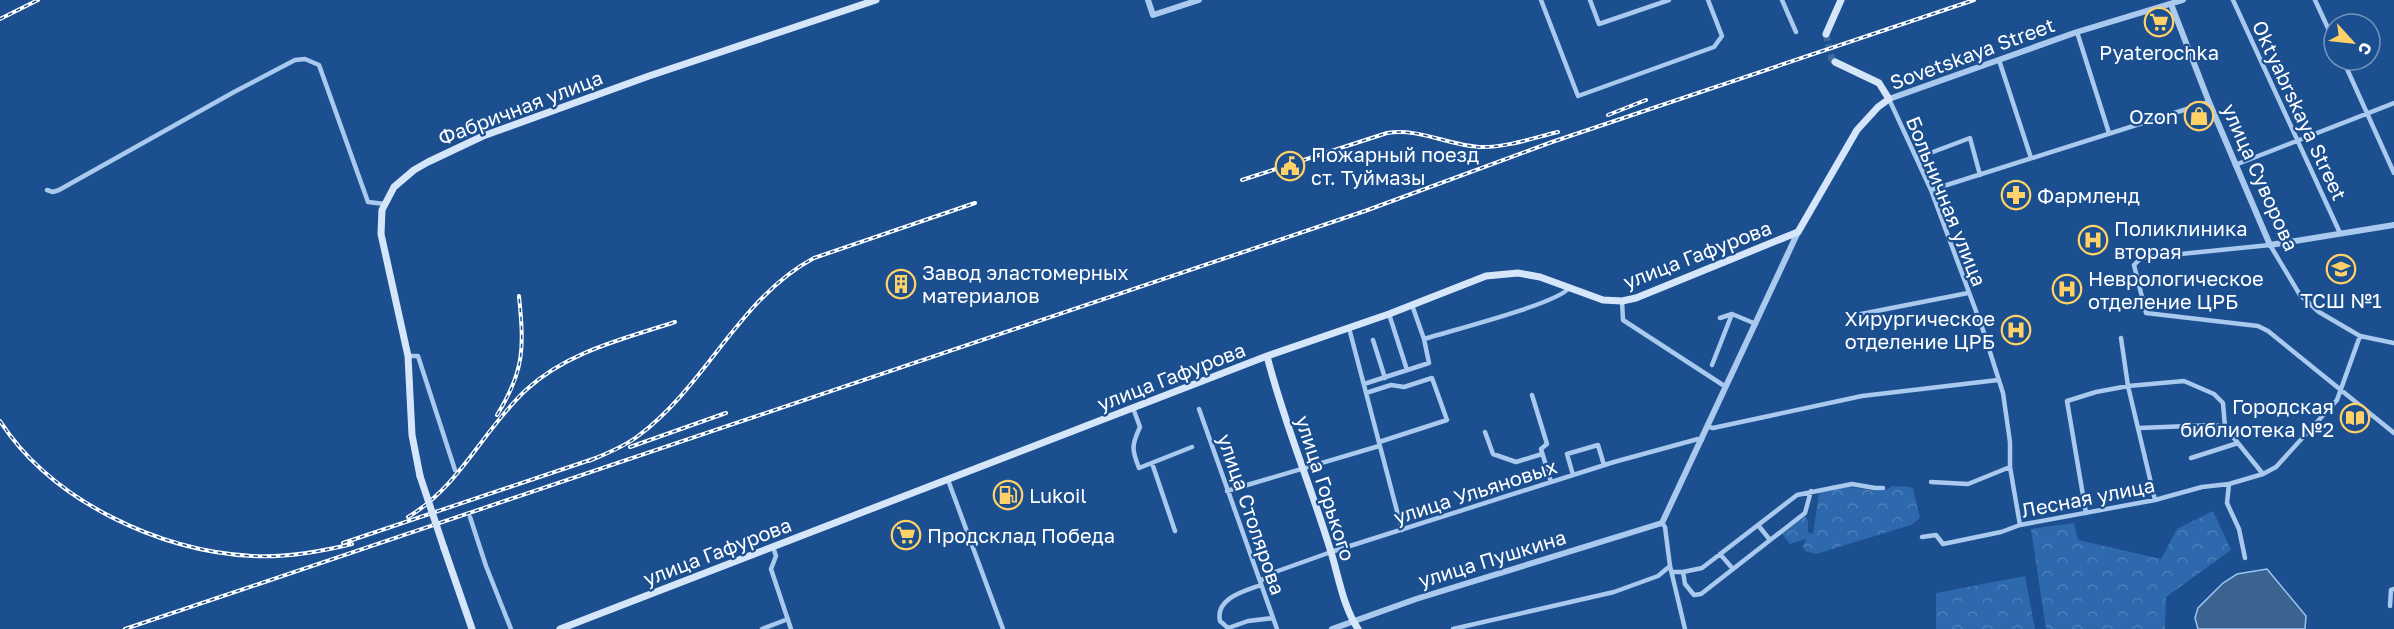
<svg xmlns="http://www.w3.org/2000/svg" width="2394" height="629" viewBox="0 0 2394 629" font-family="'Golos Text',sans-serif">
	<defs>
		<pattern id="forest-crowns" width="20" height="18" patternUnits="userSpaceOnUse" patternTransform="scale(1.5)"><rect width="20" height="18" fill="#2e69ad"/><path d="M2 6a3 3 0 1 1 6 0M12 15a3 3 0 1 1 6 0" fill="none" stroke="#4d80b9"/></pattern>
	</defs>
	<rect width="100%" height="100%" fill="#1b4f8f"/>
	<!-- forest -->
	<path fill="url(#forest-crowns)" d="M1892,486L1910,487L1913,489L1920,518L1911,525L1816,554L1805,551L1803,546L1806,539L1790,544L1782,534L1805,516L1808,521V532L1813,534L1819,493C1829,491 1839,488 1849,487C1862,487 1881,496 1892,486Z
		M2213,511L2231,550L2166,597L2165,629H2046L2031,529L2074,523L2078,540L2161,559L2177,529Z
		M2025,576L2035,629H1936V593Z"/>
	<!-- water -->
	<path fill="#3c6290" stroke="#9cc4f0" stroke-width="1.5" d="M2267,569L2306,616L2305,629H2198L2195,618L2198,608L2223,583L2237,574Z"/>
	<g fill="none" stroke-linecap="round" stroke-linejoin="round">
		<!-- secondary-tunnel -->
		<path stroke="#3d69a0" stroke-width="7" stroke-dasharray="7 3.5" stroke-linecap="butt" d="M1826,34L1832,59L1835,62"/>
		<!-- minor -->
		<path stroke="#a9c9ee" stroke-width="4.5" d="M1541,0L1578,96L1714,47L1722,36L1708,0
			M1590,0L1599,24L1669,0
			M1782,0L1796,32
			M2233,0L2340,233
			M2315,0L2334,41
			M2077,32L2109,133
			M1999,60L2031,158
			M2343,60L2394,173
			M1889,99L1931,190L1983,330L2003,393L2010,442V467L2020,525
			M1917,158L1970,138L1980,175
			M2235,165L2394,103
			M47,190L53,192L59,190L234,92L295,60L305,59L319,65L368,202L385,204
			M1931,190L2209,102
			M1622,301L1623,320L1726,387
			M1412,305L1424,339C1449,331 1557,304 1569,288
			M1389,314L1407,370
			M1861,314L1968,293
			M1720,318L1732,314
			M1349,328L1402,530
			M2121,338L2128,386L2155,500
			M1373,340L1385,378
			M2394,343L2360,336L2319,312L2300,295L2270,245L2141,258L2134,265L2146,313L2258,326L2268,331L2394,433
			M408,356H418L455,470
			M1712,365L1732,314L1756,324
			M1364,384L1429,363L1424,339
			M1366,393L1391,385L1404,387L1432,378L1447,420L1379,442
			M1532,395L1547,444L1541,449L1551,482
			M1133,408L1140,427C1131,446 1132,450 1139,468L1192,447
			M1199,409L1277,629
			M1709,427L1713,428L1862,396L1998,380
			M2139,428L2214,425L2225,427
			M1485,432L1493,454L1516,462L1542,454
			M2191,458L2238,443
			M1152,463L1175,531
			M1573,475L1567,454L1598,445L1604,465
			M948,480L1003,629
			M1931,482L1968,484L2010,467
			M2229,484L2227,503L2239,529L2245,558
			M1227,491L1379,446
			M2086,513L2067,401L2096,392L2128,386L2184,381L2214,394L2223,403L2225,427L2263,474
			M470,517L486,566L511,629
			M1662,523L1665,527L1670,566L1685,629
			M1758,525L1770,540
			M1922,537L1936,535L1943,544L2001,532L2020,525L2155,500L2202,487L2229,484L2263,474L2276,467L2337,400L2360,336
			M773,547L776,556L771,569L791,629
			M1720,554L1733,569
			M1672,572H1683L1702,568L1797,495L1852,484L1875,488H1883
			M1683,572L1685,584L1694,595L1701,594L1805,513L1811,491
			M1260,581L1275,572L1331,552L1614,462L1698,439L1702,440
			M1261,585C1245,591 1215,598 1220,621L1228,628L1248,621L1273,618
			M2390,606L2391,590L2394,589
			M762,629L788,619
			M1453,629L1614,592L1658,576L1670,566"/>
		<!-- tertiary -->
		<path stroke="#a9c9ee" stroke-width="6" d="M1148,0L1153,15L1199,0
			M2171,4L2209,102L2270,245L2394,225
			M1889,99L2077,32L2183,0
			M1332,629L1416,599L1662,523L1798,232"/>
		<!-- secondary -->
		<path stroke="#d6e6fa" stroke-width="7" d="M1826,34L1841,0
			M1267,356C1284,423 1311,486 1331,552C1339,578 1343,606 1358,629
			M420,476L412,435L408,356L381,234L382,210L394,187L414,170L428,162L483,136L649,76L876,0
			M444,548L472,629
			M560,629L1267,356L1389,314L1486,276L1518,273L1540,277L1603,300L1622,301L1636,298L1798,232L1857,130L1878,107L1889,99L1879,83L1835,62"/>
		<!-- rail casing -->
		<g stroke="#fff" stroke-width="4">
			<path id="rail" d="M0,19L38,0
				M1608,115L1646,100
				M1242,180L1387,133C1420,128 1447,145 1479,147C1505,148 1533,138 1558,132
				M497,415C525,370 524,347 519,296
				M0,421C52,501 159,551 252,556C286,558 319,552 352,544
				M630,447L726,413
				M589,461C605,454 624,447 638,436C706,386 739,298 814,258L975,203
				M408,517C460,486 483,430 526,390C567,352 623,339 675,322
				M343,543L596,458
				M125,629L1365,211L1552,142L1974,0"/>
		</g>
		<!-- rail -->
		<use href="#rail" stroke="#1b4f8f" stroke-width="1.5" stroke-dasharray="4.5" stroke-linecap="butt"/>
		<!-- secondary-bridge -->
		<path stroke="#d6e6fa" stroke-width="7" d="M420,476L444,548"/>
	</g>
	<!-- icons -->
	<defs>
		<g id="supermarket-ring" transform="scale(1.5)"><circle r="9.5" fill="#1b4f8f" stroke="#ffd166" stroke-width="1.5"/><path d="M-6-5.5h2.5l.6 2H6L4.5 2H-2.5L-4.4-4H-6ZM-1.5 3.2a1.3 1.3 0 1 0 .1 0ZM3 3.2a1.3 1.3 0 1 0 .1 0Z" fill="#ffd166"/></g>
		<g id="shop-ring" transform="scale(1.5)"><circle r="9.5" fill="#1b4f8f" stroke="#ffd166" stroke-width="1.5"/><path d="M-5-2.5h2.3a2.7 3.5 0 0 1 5.4 0H5L5.5 6h-11ZM-1.5-2.5h3a1.5 2.3 0 0 0-3 0Z" fill="#ffd166"/></g>
		<g id="civic-ring" transform="scale(1.5)"><circle r="9.5" fill="#1b4f8f" stroke="#ffd166" stroke-width="1.5"/><path d="M-.6-6.5H3V-4.5H.6V-3L4-1V1h2V6H-6V1h2V-1L-.6-3ZM-1.2 2.5V6h2.4V2.5Z" fill="#ffd166"/></g>
		<g id="pharmacy-ring" transform="scale(1.5)"><circle r="9.5" fill="#1b4f8f" stroke="#ffd166" stroke-width="1.5"/><path d="M-2-6h4v4h4v4h-4v4h-4v-4h-4v-4h4Z" fill="#ffd166"/></g>
		<g id="hospital-ring" transform="scale(1.5)"><circle r="9.5" fill="#1b4f8f" stroke="#ffd166" stroke-width="1.5"/><path d="M-5-5h3v3.5h4V-5h3V5h-3V1.5h-4V5h-3Z" fill="#ffd166"/></g>
		<g id="school-ring" transform="scale(1.5)"><circle r="9.5" fill="#1b4f8f" stroke="#ffd166" stroke-width="1.5"/><path d="M0-5L7-2L0 1L-7-2ZM-4 1L0 2.5L4 1V4Q0 6-4 4Z" fill="#ffd166"/></g>
		<g id="building-ring" transform="scale(1.5)"><circle r="9.5" fill="#1b4f8f" stroke="#ffd166" stroke-width="1.5"/><path d="M-4-6H4V6H1V3H-1V6H-4ZM-2.5-4.3h1.7v1.8h-1.7ZM.8-4.3h1.7v1.8H.8ZM-2.5-1h1.7V.8h-1.7ZM.8-1h1.7V.8H.8Z" fill="#ffd166"/></g>
		<g id="library-ring" transform="scale(1.5)"><circle r="9.5" fill="#1b4f8f" stroke="#ffd166" stroke-width="1.5"/><path d="M-6-4Q-3-5.5-.7-3.5V5Q-3 3-6 4ZM6-4Q3-5.5 .7-3.5V5Q3 3 6 4Z" fill="#ffd166"/></g>
		<g id="fuel-ring" transform="scale(1.5)"><circle r="9.5" fill="#1b4f8f" stroke="#ffd166" stroke-width="1.5"/><path d="M-5.5-6h7V0h2V4h1.3V-2.5L3-4.5l.8-.8L6-3V5H2.5V1h-1V6h-7ZM-4.2-4.7v3.2H.2V-4.7Z" fill="#ffd166"/></g>
	</defs>
	<g fill-rule="evenodd">
		<use href="#supermarket-ring" x="2159" y="22"/>
		<use href="#shop-ring" x="2199" y="116"/>
		<use href="#civic-ring" x="1290" y="166"/>
		<use href="#pharmacy-ring" x="2016" y="195"/>
		<use href="#hospital-ring" x="2093" y="240"/>
		<use href="#school-ring" x="2341" y="269"/>
		<use href="#building-ring" x="901" y="284"/>
		<use href="#hospital-ring" x="2067" y="289"/>
		<use href="#hospital-ring" x="2016" y="330"/>
		<use href="#library-ring" x="2355" y="418"/>
		<use href="#fuel-ring" x="1008" y="495"/>
		<use href="#supermarket-ring" x="906" y="535"/>
	</g>
	<g text-anchor="middle" dominant-baseline="central" stroke-width="4.5" stroke-linejoin="round" paint-order="stroke">
		<!-- poi labels -->
		<g font-size="20" fill="#fff" stroke="#1b4f8f" text-anchor="start">
			<text x="2159" y="52" text-anchor="middle">Pyaterochka</text>
			<text x="2178" y="116" text-anchor="end">Ozon</text>
			<text x="1311" y="154">Пожарный поезд<tspan x="1311" dy="23">ст. Туймазы</tspan></text>
			<text x="2037" y="195">Фармленд</text>
			<text x="2114" y="228">Поликлиника<tspan x="2114" dy="23">вторая</tspan></text>
			<text x="922" y="272">Завод эластомерных<tspan x="922" dy="23">материалов</tspan></text>
			<text x="2088" y="278">Неврологическое<tspan x="2088" dy="23">отделение ЦРБ</tspan></text>
			<text x="2341" y="300" text-anchor="middle">ТСШ №1</text>
			<text x="1995" y="318" text-anchor="end">Хирургическое<tspan x="1995" dy="23">отделение ЦРБ</tspan></text>
			<text x="2334" y="406" text-anchor="end">Городская<tspan x="2334" dy="23">библиотека №2</tspan></text>
			<text x="1029" y="495">Lukoil</text>
			<text x="927" y="535">Продсклад Победа</text>
		</g>
		<!-- street labels -->
		<g font-size="20" fill="#fff" stroke="#1b4f8f">
			<text transform="translate(1972 53) rotate(-20)">Sovetskaya Street</text>
			<text transform="translate(520 107) rotate(-21)">Фабричная улица</text>
			<text transform="translate(2300 110) rotate(65)">Oktyabrskaya Street</text>
			<text transform="translate(2261 177) rotate(66)">улица Суворова</text>
			<text transform="translate(1947 201) rotate(68)">Больничная улица</text>
			<text transform="translate(1697 254) rotate(-21)">улица Гафурова</text>
			<text transform="translate(1171 376) rotate(-21)">улица Гафурова</text>
			<text transform="translate(1326 488) rotate(72)">улица Горького</text>
			<text transform="translate(1475 491) rotate(-18)">улица Ульяновых</text>
			<text transform="translate(2088 497) rotate(-11)">Лесная улица</text>
			<text transform="translate(1252 514) rotate(71)">улица Столярова</text>
			<text transform="translate(717 551) rotate(-21)">улица Гафурова</text>
			<text transform="translate(1492 558) rotate(-17)">улица Пушкина</text>
		</g>
	</g>
	<!-- north arrow -->
	<g transform="translate(2352 42) rotate(117)"><circle r="28" fill="#1b4f8f" stroke="#7695bc" stroke-width="1.5"/>
	<path d="M0-4.5L10 22L0 15L-10 22Z" fill="#ffd166"/>
	<text y="-9" font-size="16" font-weight="bold" text-anchor="middle" fill="#ffffff">С</text>
	</g>
</svg>
